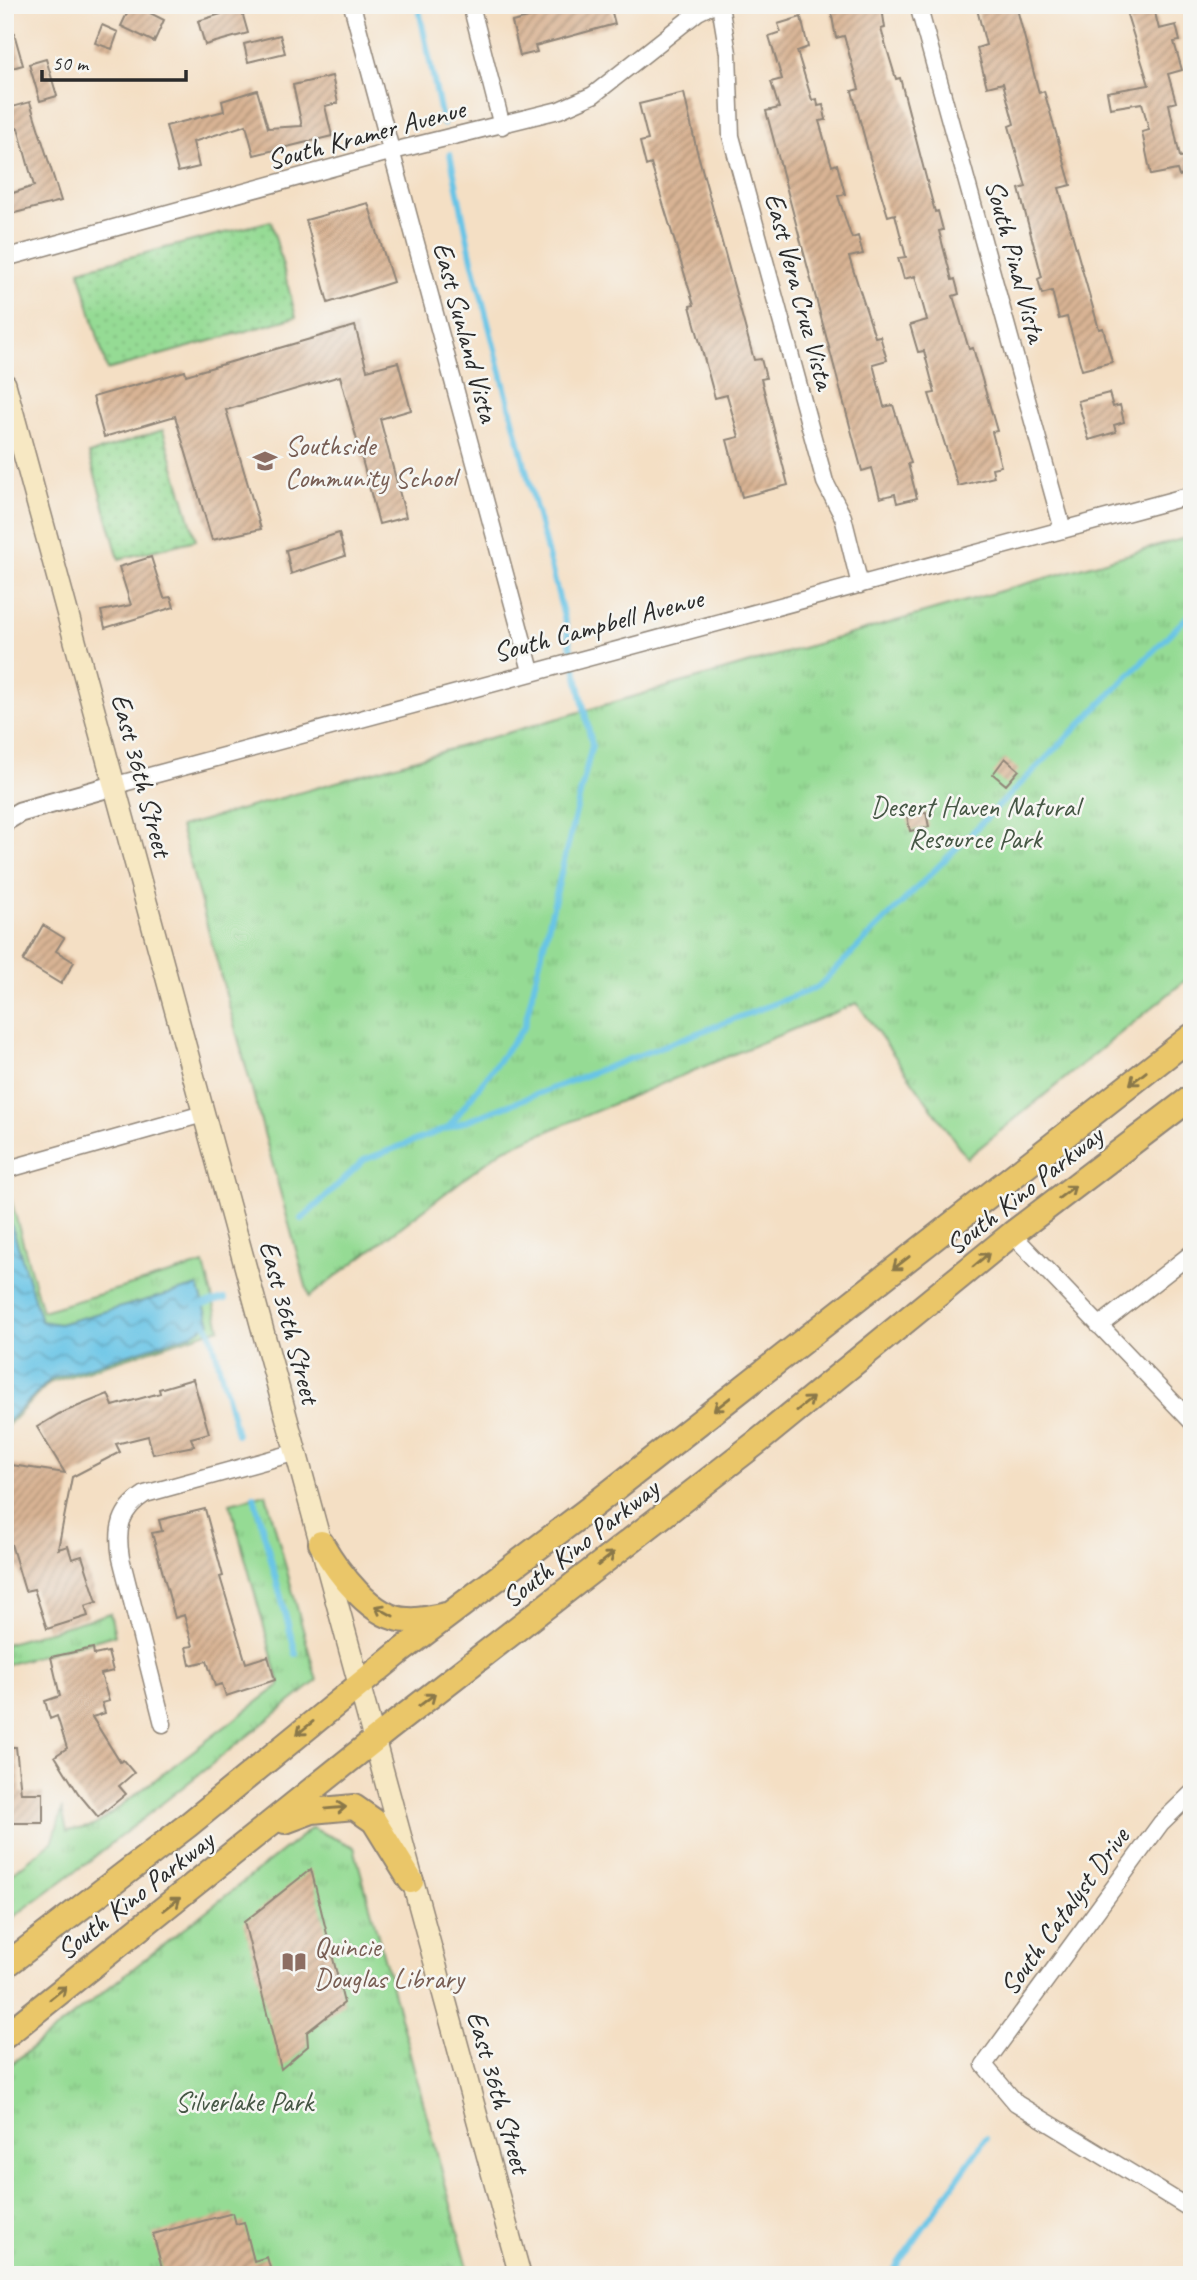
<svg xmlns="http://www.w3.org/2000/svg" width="1197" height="2280" viewBox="0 0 1197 2280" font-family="Caveat,sans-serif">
	<defs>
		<pattern id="grass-dots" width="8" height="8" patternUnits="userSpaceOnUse" patternTransform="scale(1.75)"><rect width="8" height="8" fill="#95db94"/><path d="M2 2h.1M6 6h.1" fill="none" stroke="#81bc80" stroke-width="1.8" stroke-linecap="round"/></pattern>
		<pattern id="park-tufts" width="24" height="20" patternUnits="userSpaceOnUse" patternTransform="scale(1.75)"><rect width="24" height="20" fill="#95db94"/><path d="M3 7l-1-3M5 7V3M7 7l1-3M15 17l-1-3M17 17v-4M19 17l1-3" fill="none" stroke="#81bc80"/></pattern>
		<pattern id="water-waves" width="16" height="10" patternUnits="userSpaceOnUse" patternTransform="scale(1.75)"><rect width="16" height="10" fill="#68c4e6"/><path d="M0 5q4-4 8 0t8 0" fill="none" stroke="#569fbb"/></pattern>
		<pattern id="building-hatch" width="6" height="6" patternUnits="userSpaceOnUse" patternTransform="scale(1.75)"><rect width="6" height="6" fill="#d9b494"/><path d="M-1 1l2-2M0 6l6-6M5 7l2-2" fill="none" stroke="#b09379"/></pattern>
	</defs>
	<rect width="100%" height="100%" fill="#f6f6f2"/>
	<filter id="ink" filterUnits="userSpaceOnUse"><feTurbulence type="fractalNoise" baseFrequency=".0143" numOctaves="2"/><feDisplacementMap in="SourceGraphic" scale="14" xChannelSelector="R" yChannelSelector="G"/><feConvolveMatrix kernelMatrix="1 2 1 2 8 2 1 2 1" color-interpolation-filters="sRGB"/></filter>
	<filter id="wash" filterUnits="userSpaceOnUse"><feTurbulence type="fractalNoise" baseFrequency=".00686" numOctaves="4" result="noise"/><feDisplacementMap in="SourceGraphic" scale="28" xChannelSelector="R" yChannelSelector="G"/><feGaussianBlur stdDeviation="1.57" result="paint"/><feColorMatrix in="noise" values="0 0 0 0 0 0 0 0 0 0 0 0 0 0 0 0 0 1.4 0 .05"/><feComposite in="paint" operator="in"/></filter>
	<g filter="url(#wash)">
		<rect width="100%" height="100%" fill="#f4dfc4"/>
		<!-- grass -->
		<path fill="url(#grass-dots)" stroke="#608360" stroke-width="2" d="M271,221L296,317L107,370L79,270Z
			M163,430L196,540L119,559L89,454Z"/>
		<!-- park -->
		<path fill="url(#park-tufts)" stroke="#608360" stroke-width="2" d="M1192,536V975L967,1158L857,1003L502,1150L309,1297L180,827Z
			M10,1196L42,1311L204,1264L220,1328L49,1383L5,1428V1198Z
			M266,1494L317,1681L93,1858L5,1923V1879L53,1841L62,1810L67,1831L94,1826L280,1685L230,1503Z
			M110,1613L115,1635L5,1665V1644Z
			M312,1828L354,1847L470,2275H5V2069Z"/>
		<!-- water -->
		<path fill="url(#water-waves)" stroke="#4a7888" stroke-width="2" d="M7,1210L41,1321L59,1324L198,1286L210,1323L192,1334L51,1379L5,1424Z"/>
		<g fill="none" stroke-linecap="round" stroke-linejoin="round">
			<!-- stream -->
			<path stroke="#68c4e6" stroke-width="6" d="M418,5L443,124
				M448,1128L524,1027L592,745L565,621L472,260L450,154
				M302,1219L364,1160L818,987L1192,612
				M196,1306L225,1299
				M202,1320L210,1330L237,1434
				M254,1496L296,1654
				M890,2275L986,2138"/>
		</g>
		<g id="blocks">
			<!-- building -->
			<path fill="url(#building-hatch)" d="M131,5H153L150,13L164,20L154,42L121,26Z
				M219,5H240L248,33L205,45L198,21L221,14Z
				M557,5H610L615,24L535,46L537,52L520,56L512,22L532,17L531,12Z
				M861,5H867L868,11L882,8L885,28L881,29L896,79L900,78L935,212L938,211L943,230L939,231L952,280L955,279L959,294L953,296L969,349L973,348L997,431L992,432L1001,466L992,468L994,477L958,486L929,394L935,393L924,351L918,352L910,325L927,320L915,276L904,279L898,258L906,257L895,214L888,216L870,158L852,91L859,89L844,36L836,38L831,11Z
				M976,5H1016L1039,93L1044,91L1071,185L1059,188L1099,329L1103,328L1112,362L1082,370L1067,317L1059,319L1052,291L1042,294L1038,279L1042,277L1019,189L1026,187L1009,126L1014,124L1003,83L987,87L977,48L986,45Z
				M1124,5H1153L1159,29L1176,25L1180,41L1174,42L1182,70L1168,74L1176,102L1169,104L1180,157L1192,155V173L1179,176L1177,170L1151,175L1142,132L1149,130L1142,103L1110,108L1107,92L1149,85Z
				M801,17L808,47L797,51L812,100L817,99L818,106L823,105L826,120L819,121L832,166L837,164L845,194L838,196L850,233L852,238L858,236L863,254L849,257L875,337L880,336L887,360L873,364L884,407L893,405L911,463L908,464L917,498L897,503L895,494L880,498L872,468L862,471L766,111L779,108L771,82L782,79L769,36L781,32L778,24Z
				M10,19L23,65L5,70V20Z
				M102,25L118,32L112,49L95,43Z
				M280,35L285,53L248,62L244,44Z
				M46,59L57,96L40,101L29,64Z
				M332,76L338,103L325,106L332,136L254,155L246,125L193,142L199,167L178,172L166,126L224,111L222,101L257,90L268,128L302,126L293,85Z
				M684,93L696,147L754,360L761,359L766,378L761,379L788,485L742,497L727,440L739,437L727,395L715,398L690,306L694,305L651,164L646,166L640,142L648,140L639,104Z
				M30,102L61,201L11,214L7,195L34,186L18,128L5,132V109Z
				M368,203L393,282L328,303L306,220Z
				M355,326L367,370L398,362L411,410L380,419L406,517L379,524L340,376L226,410L261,529L212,540L175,416L104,437L93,397L185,371L186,375Z
				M1109,393L1113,407L1120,405L1124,422L1114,425L1116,432L1089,440L1078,401Z
				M339,533L345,556L291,574L286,550Z
				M151,557L164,598L171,597L174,607L105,628L101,611L131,605L119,567Z
				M1005,758L1019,770L1006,785L993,774Z
				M926,812L929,827L910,831L907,816Z
				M43,925L64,938L56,951L74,962L61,984L23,961Z
				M193,1379L209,1433L191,1438L194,1446L153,1454L148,1436L116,1444L120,1452L72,1477L58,1549L68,1546L72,1559L82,1556L97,1602L85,1606L88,1616L47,1629L34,1589L25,1591L11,1544H5L11,1500L6,1499L11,1465L65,1473L37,1427L59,1414L108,1394L113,1406L160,1393L159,1389Z
				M205,1509L223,1576L220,1577L246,1663L268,1656L275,1680L226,1696L222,1684L215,1686L207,1661L190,1665L186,1647L193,1646L184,1615L175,1618L152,1533L162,1531L159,1520Z
				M93,1648L94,1655L108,1652L113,1671L101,1674L109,1701L102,1703L105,1713L92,1717L120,1762L123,1760L134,1773L119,1786L126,1794L98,1817L78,1793L55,1756L67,1748L57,1716L50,1719L45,1701L60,1696L51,1657Z
				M5,1747H16L21,1793H43V1823H5Z
				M311,1869L344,2003L307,2032L308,2046L281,2069L244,1922Z
				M233,2213L236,2224L244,2222L254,2261L267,2257L272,2275H164L153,2234Z"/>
		</g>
	</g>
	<g filter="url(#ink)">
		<use href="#blocks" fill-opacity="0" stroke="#908578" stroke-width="2"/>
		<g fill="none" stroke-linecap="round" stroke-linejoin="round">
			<!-- minor casing -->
			<g stroke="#908578" stroke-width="19">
				<path id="minor" d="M352,5L531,671
					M471,5L502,126
					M720,5L728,53L731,136L825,482L843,517L860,585
					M918,5L1063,530
					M5,258L393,151L559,110L593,95L698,12L712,5
					M116,785L1192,495
					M5,1170L203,1114
					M1012,1234L1192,1422
					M1099,1326L1192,1253
					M163,1724L121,1558C116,1529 120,1510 145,1494L297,1452
					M1192,1793L1161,1823L984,2065L1016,2103L1192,2210"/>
			</g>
			<!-- tertiary casing -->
			<g stroke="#908578" stroke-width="23">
				<path id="tertiary" d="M5,821L20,812L116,785"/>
			</g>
			<!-- secondary casing -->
			<g stroke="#908578" stroke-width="24">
				<path id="secondary" d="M5,384C179,1014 345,1646 520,2275"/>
			</g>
			<!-- primary casing -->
			<g stroke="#908578" stroke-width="28">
				<path id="primary" d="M321,1543C337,1571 372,1620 408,1620C420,1621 433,1618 446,1615
					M285,1821L312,1811L354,1807L374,1821L411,1881
					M5,1966L188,1825L401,1651L585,1512L1192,1036
					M5,2036L388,1729L760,1440L1012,1234L1192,1097"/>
			</g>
			<!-- minor -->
			<use href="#minor" stroke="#fff" stroke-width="16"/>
			<!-- tertiary -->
			<use href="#tertiary" stroke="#fff" stroke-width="19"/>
			<!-- secondary -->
			<use href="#secondary" stroke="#f7e8c3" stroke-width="21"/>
			<!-- primary -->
			<use href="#primary" stroke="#eac669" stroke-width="24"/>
		</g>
		<!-- one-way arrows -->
		<defs><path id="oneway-shaft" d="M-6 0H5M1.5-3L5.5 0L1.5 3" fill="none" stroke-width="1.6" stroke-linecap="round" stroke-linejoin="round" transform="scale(1.75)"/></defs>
		<g stroke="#8a784a">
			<use href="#oneway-shaft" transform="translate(1138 1078) rotate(142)"/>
			<use href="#oneway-shaft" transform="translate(1067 1192) rotate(-37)"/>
			<use href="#oneway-shaft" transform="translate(981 1260) rotate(-40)"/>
			<use href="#oneway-shaft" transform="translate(901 1263) rotate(142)"/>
			<use href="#oneway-shaft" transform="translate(722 1404) rotate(142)"/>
			<use href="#oneway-shaft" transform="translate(805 1404) rotate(-39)"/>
			<use href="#oneway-shaft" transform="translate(606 1559) rotate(-39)"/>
			<use href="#oneway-shaft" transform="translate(384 1611) rotate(-151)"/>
			<use href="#oneway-shaft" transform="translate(427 1700) rotate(-38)"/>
			<use href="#oneway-shaft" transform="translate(305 1728) rotate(141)"/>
			<use href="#oneway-shaft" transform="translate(336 1808) rotate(-5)"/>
			<use href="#oneway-shaft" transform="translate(172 1904) rotate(-38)"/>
			<use href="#oneway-shaft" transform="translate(58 1993) rotate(-39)"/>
		</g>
	</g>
	<!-- icons -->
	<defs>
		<g id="school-bare" transform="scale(1.89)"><path d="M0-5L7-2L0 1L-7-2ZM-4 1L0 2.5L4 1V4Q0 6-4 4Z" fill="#8d6e63" stroke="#f6f6f2" stroke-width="2.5" paint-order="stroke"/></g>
		<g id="library-bare" transform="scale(1.89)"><path d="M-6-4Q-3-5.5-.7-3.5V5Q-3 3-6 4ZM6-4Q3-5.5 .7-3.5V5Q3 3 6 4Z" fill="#8d6e63" stroke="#f6f6f2" stroke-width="2.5" paint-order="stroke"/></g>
	</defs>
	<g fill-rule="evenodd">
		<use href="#school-bare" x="265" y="461"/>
		<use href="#library-bare" x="294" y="1962"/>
	</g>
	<g text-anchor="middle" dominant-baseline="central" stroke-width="5" stroke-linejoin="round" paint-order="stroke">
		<!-- street labels -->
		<g font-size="28" fill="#2b2b2b" stroke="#f6f6f2">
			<text transform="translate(366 134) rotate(-15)">South Kramer Avenue</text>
			<text transform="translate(1016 261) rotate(75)">South Pinal Vista</text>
			<text transform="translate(800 291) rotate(75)">East Vera Cruz Vista</text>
			<text transform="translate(466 332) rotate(75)">East Sunland Vista</text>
			<text transform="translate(598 625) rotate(-15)">South Campbell Avenue</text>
			<text transform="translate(142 775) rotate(75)">East 36th Street</text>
			<text transform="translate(1024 1190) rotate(-38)">South Kino Parkway</text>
			<text transform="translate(290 1322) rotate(75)">East 36th Street</text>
			<text transform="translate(580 1543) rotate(-38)">South Kino Parkway</text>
			<text transform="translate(135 1895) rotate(-38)">South Kino Parkway</text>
			<text transform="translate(1064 1911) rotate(-54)">South Catalyst Drive</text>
			<text transform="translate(499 2092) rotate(74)">East 36th Street</text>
		</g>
		<!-- education labels -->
		<g font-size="28" fill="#785e54" stroke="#f6f6f2" text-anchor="start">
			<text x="285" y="445">Southside<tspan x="285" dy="32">Community School</tspan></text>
			<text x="314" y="1946">Quincie<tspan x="314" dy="32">Douglas Library</tspan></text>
		</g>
		<!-- park labels -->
		<g font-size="28" fill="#465745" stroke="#f6f6f2">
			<text x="975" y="806">Desert Haven Natural<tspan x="975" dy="32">Resource Park</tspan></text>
			<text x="244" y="2101">Silverlake Park</text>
		</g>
	</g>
	<!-- margin -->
	<rect width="1197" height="2280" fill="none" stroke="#f6f6f2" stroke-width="28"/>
	<!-- scale -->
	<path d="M42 70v10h144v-10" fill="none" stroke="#2b2b2b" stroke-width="3.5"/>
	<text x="52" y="70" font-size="21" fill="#2b2b2b" stroke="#f6f6f2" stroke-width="5" paint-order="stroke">50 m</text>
</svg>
